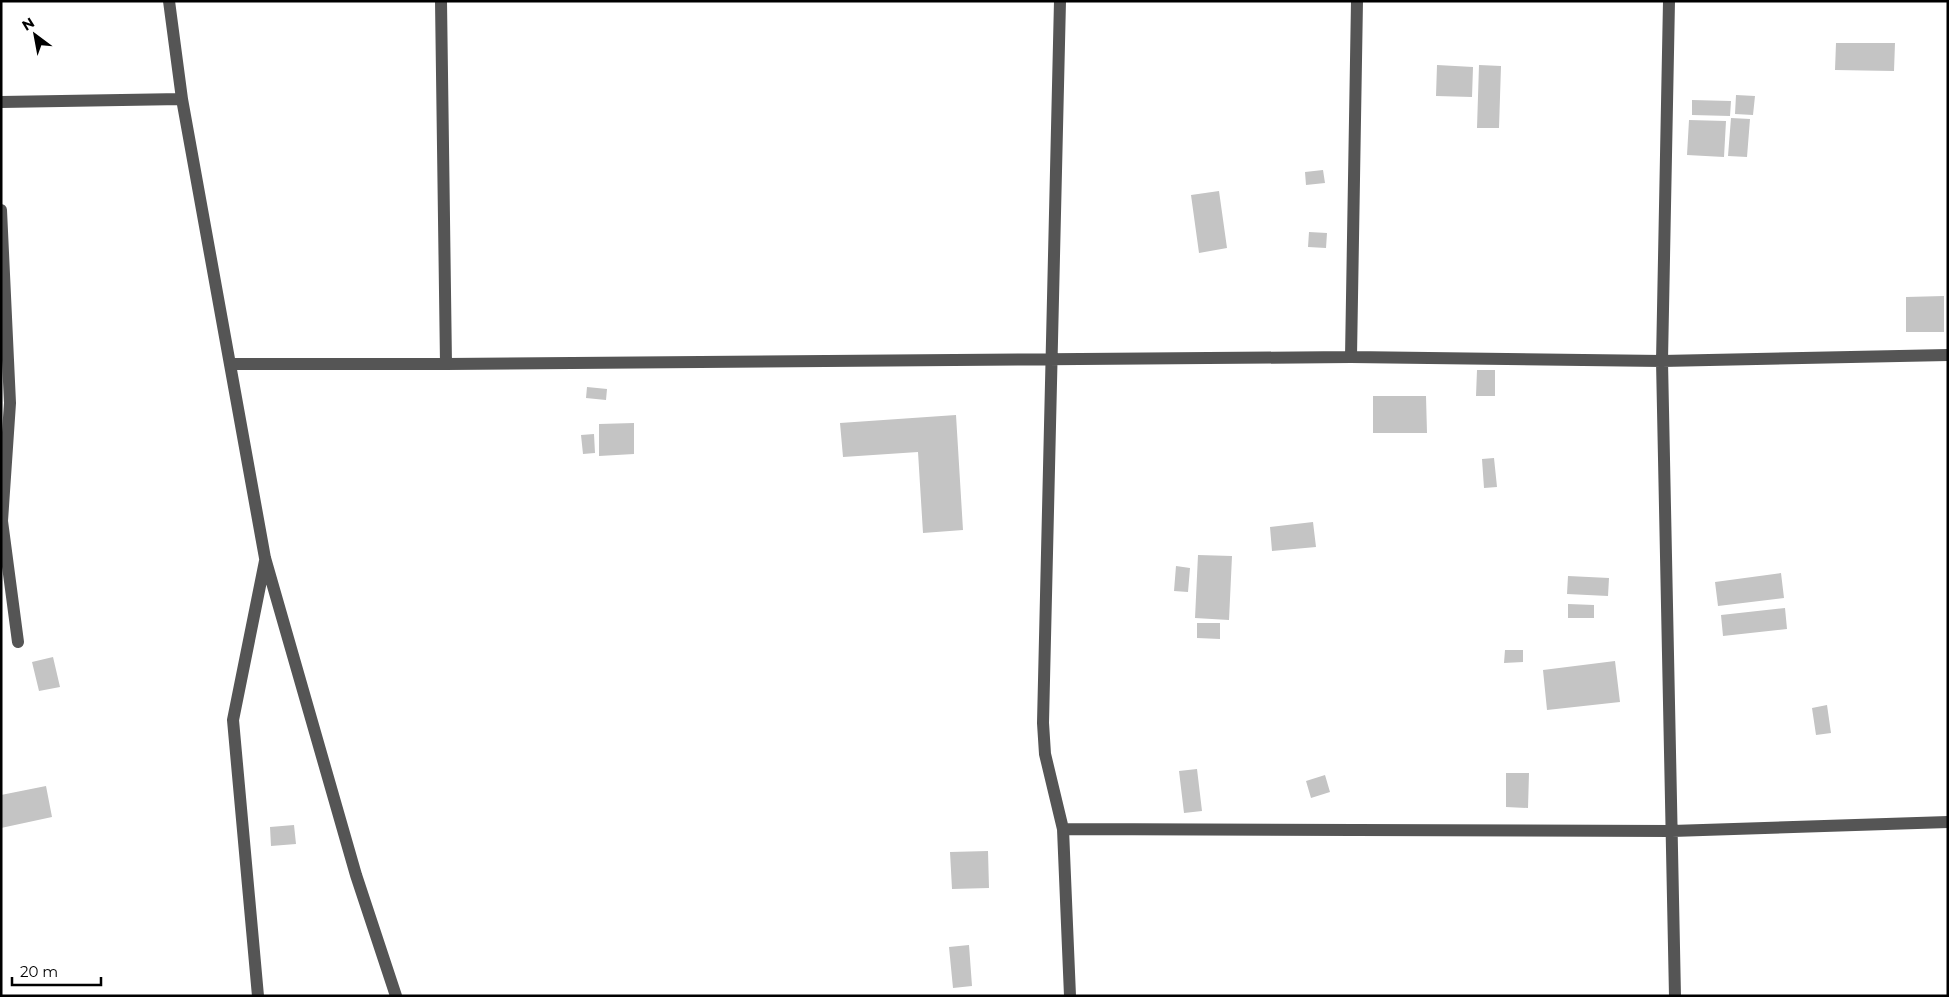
<svg xmlns="http://www.w3.org/2000/svg" width="1949" height="997" viewBox="0 0 1949 997" font-family="Montserrat,sans-serif">
	<rect width="100%" height="100%" fill="#fff"/>
	<!-- building -->
	<path fill="#c4c4c4" d="M1836,43H1895L1894,71L1835,70Z
		M1437,65L1473,67L1472,97L1436,96Z
		M1479,65L1501,66L1499,128H1477Z
		M1736,95L1755,96L1753,115L1735,114Z
		M1692,100L1731,101L1730,116L1692,115Z
		M1731,118L1750,119L1747,157L1728,156Z
		M1689,120L1726,121L1724,157L1687,155Z
		M1323,170L1325,183L1306,185L1305,172Z
		M1219,191L1227,248L1199,253L1191,195Z
		M1309,232L1327,233L1326,248L1308,247Z
		M1944,296V332H1906V297Z
		M1477,370H1495V396H1476Z
		M587,387L607,389L606,400L586,398Z
		M1373,396H1426L1427,433H1373Z
		M956,415L963,530L923,533L918,452L843,457L840,423Z
		M634,423V454L599,456V424Z
		M594,434L595,453L583,454L581,435Z
		M1494,458L1497,487L1484,488L1482,459Z
		M1313,522L1316,547L1272,551L1270,527Z
		M1198,555L1232,556L1229,620L1195,618Z
		M1176,566L1190,568L1188,592L1174,591Z
		M1781,573L1784,598L1718,606L1715,582Z
		M1568,576L1609,578L1608,596L1567,594Z
		M1568,604L1594,605V618H1568Z
		M1785,608L1787,629L1723,636L1721,615Z
		M1197,623H1220V639L1197,638Z
		M1505,650H1523V662L1504,663Z
		M53,657L60,687L39,691L32,662Z
		M1615,661L1620,702L1547,710L1543,670Z
		M1827,705L1831,733L1816,735L1812,708Z
		M1197,769L1202,811L1184,813L1179,771Z
		M1506,773H1529L1528,808L1506,807Z
		M1325,775L1330,792L1311,798L1306,781Z
		M46,786L52,817L1,828V795Z
		M294,825L296,844L271,846L270,827Z
		M988,851L989,888L952,889L950,852Z
		M969,945L972,986L953,988L949,947Z"/>
	<g fill="none" stroke-linecap="round" stroke-linejoin="round">
		<!-- minor -->
		<path stroke="#555" stroke-width="12" d="M169,1L182,99L265,558L356,875L396,996
			M441,1L446,364
			M1060,1L1043,723L1045,754L1063,829L1070,996
			M1669,1L1662,361L1675,996
			M1,102L182,99
			M1,210L10,403L2,521L18,642
			M1351,357L1357,1
			M230,364H446L1351,357L1662,361L1948,355
			M1063,829L1672,831L1948,822
			M258,996L233,720L265,561"/>
	</g>
	<!-- border -->
	<rect width="1949" height="997" fill="none" stroke="#000000" stroke-width="5"/>
	<!-- north arrow -->
	<g transform="translate(35 35) rotate(328)" stroke="#ffffff" stroke-width="4" paint-order="stroke">
	<path d="M0-4L9 19L0 12L-9 19Z" fill="#000000"/>
	<text y="-8" font-size="14" font-weight="bold" text-anchor="middle" fill="#000000">N</text>
	</g>
	<!-- scale -->
	<path d="M12 977v8h89v-8" fill="none" stroke="#000000" stroke-width="2.5"/>
	<text x="20" y="977" font-size="15" fill="#000000" stroke="#ffffff" stroke-width="4" paint-order="stroke">20 m</text>
</svg>
